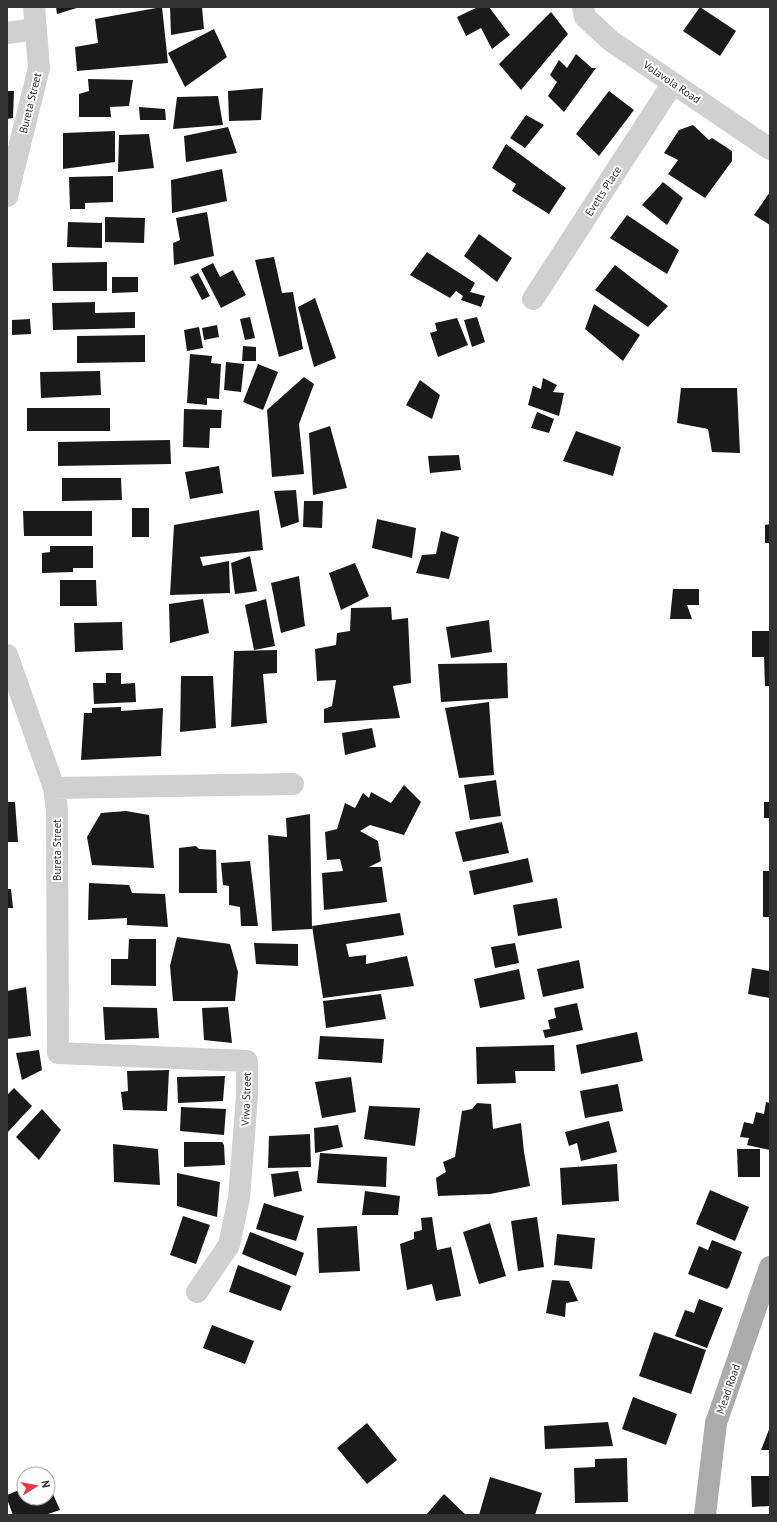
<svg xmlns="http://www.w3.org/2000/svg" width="777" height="1522" viewBox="0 0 777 1522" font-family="'PT Sans',sans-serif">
	<rect width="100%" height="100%" fill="#fff"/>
	<!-- building -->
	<path fill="#1a1a1a" d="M56,7H80L57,14Z
		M162,7L168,63L77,71L75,47L98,43L95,19Z
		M170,7H202L204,29L171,35Z
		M478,7H489L510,35L492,49L481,28L466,36L457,17Z
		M700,7L736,31L720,56L683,31Z
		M551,12L568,34L521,90L499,64Z
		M214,29L227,57L185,87L168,53Z
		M576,54L592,68H596L564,112L548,96L557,82L550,75L559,60L567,68Z
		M88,79L133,80L129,106L110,107L111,117H79V94L89,91Z
		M263,88L261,120L229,121L228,91Z
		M7,91H14L13,118L7,119Z
		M609,91L634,110L599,156L576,134Z
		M218,96L223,125L173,129L177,97Z
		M139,107L165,109L166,120H140Z
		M526,115L544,125L525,148L510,138Z
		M693,125L709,140L712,138L732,151V161L705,198L668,174L678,160L664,153L679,130Z
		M228,127L237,153L186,162L184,136Z
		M115,131V162L63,169V133Z
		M149,134L154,168L118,172L119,135Z
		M506,144L566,188L549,214L512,191L516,184L492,168Z
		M222,169L227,201L172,213L171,180Z
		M113,176V202L85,203V209H70L69,177Z
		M663,182L683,198L667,225L642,205Z
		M770,192V225L754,215Z
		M207,212L214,256L174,265L173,243L180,240L176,218Z
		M627,215L679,250L667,274L610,238Z
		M105,217L145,218L144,243L105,242Z
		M68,222L102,223V248L67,247Z
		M479,234L512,258L497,282L464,256Z
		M427,252L475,283L470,292L485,296L481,307L461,300L463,296L456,291L450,298L410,275Z
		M274,257L282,293L293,292L303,349L279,357L255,260Z
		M107,262V291H53L52,263Z
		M213,263L220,277L233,270L246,295L221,308L201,269Z
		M615,265L668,306L648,327L595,290Z
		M198,273L210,296L202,300L190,277Z
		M112,277H138V292L112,293Z
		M315,298L336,358L314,367L298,307Z
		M95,302V313L135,312V328L53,330L52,303Z
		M594,304L640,335L623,361L585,329Z
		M250,317L255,338L245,340L240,319Z
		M477,317L485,342L472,347L464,320Z
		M457,318L468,345L438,357L430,333L437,331L435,323Z
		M30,319L31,334L12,335V320Z
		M217,325L219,337L204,340L202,328Z
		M199,327L203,348L187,351L184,330Z
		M145,335V362L77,363V336Z
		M243,346L256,347V361H242Z
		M190,354L212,356L211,363L221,364L219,399L207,398V405L187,403Z
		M226,362L244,364L241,392L224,390Z
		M258,364L278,372L263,410L243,402Z
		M100,371L101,395L41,398L40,372Z
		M304,377L314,384L299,424L304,474L272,477L267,410Z
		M543,378L557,385L553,392L564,393L559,416L528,405L533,386L541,389Z
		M420,380L440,395L432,419L406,405Z
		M681,388H737L740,453L712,452L708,429L677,423Z
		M27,408H110V431H27Z
		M184,409L222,410L221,428H210L209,448L183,447Z
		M537,412L554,419L549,433L531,428Z
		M330,426L347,488L313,495L309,433Z
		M576,431L621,447L613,476L563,461Z
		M170,440L171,464L58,466V442Z
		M459,455L461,470L430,473L428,456Z
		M219,466L223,493L190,499L185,472Z
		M62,478H121L122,500L62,501Z
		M296,490L299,522L281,528L274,491Z
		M304,501H323L322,528L303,527Z
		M132,508H149V537H132Z
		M259,510L263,550L200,557L203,566L229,561L230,593L170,595L174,525Z
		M23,511H92V536H24Z
		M377,519L416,528L412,558L372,548Z
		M770,524V543H765V525Z
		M441,531L459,537L449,579L416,573L422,555L436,554Z
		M50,546H93V568H73V572L42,573V553L50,552Z
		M250,556L257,591L235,594L231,563Z
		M355,563L369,596L341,610L329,573Z
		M299,576L305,626L281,633L271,583Z
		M60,580H96L97,606H60Z
		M673,589H699V605H687L692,619H670Z
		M203,599L209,633L170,643L169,604Z
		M266,599L275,646L254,650L245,605Z
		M391,607L392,620L408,618L411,683L393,686L400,718L324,723V709L332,706L336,680L317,681L315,649L336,645L337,633L350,631L351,608Z
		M489,620L492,652L451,658L446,627Z
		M122,622L123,650L75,652L74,623Z
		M752,631H770V686H765L764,657H752Z
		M277,650V673L263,674L267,723L231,727L234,651Z
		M507,663L508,698L441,702L438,664Z
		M106,673H121V684L135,683L136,702L94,704L93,683H106Z
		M181,676H213L216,728L180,732Z
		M489,702L494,775L459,778L445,708Z
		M121,707V711L163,708L161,756L81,760L84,713H92V708Z
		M372,728L376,747L345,755L342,733Z
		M496,780L501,816L470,820L464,785Z
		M404,785L421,802L404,835L370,825L360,831L378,841L381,861L369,867H382L387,902L324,910L322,873L343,871L340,859L327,860L325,832L337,829L345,803L355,808L363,793L369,798L371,792L391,803Z
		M7,802H15L18,842H7Z
		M764,802H770V818H764Z
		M126,811L149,815L154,868L92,865L87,837L101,813Z
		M310,814L312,929L272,931L268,835L287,837L286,818Z
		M502,822L509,853L463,862L455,832Z
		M196,846L199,849L216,850L217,893H179V848Z
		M528,858L533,882L474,895L469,871Z
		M250,861L258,926H241L240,907L229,905V886L223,885L221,863Z
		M763,871H770V917H763Z
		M89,883L129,885L132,893L165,894L168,927L127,925V918L88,920Z
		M7,889H11L13,908H7Z
		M557,898L562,928L518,936L513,905Z
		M400,913L404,935L346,944L349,957L366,955V964L407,956L414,986L323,998L312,926Z
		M177,937L230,944L238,972L235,1001H173L170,966Z
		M129,939H156V986L111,985V959H128Z
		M254,943L298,944V966L256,964Z
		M515,943L519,963L495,968L491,947Z
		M579,960L584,988L543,997L537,969Z
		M752,968L770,971V998L748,994Z
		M519,969L525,999L480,1008L474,979Z
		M26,987L31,1036L7,1039V991Z
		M381,994L386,1019L326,1028L323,1001Z
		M577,1003L583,1030L545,1038L543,1030L550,1029L548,1020L556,1018L554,1008Z
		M103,1007L157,1008L159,1038L105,1040Z
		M228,1007L232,1043L204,1040L202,1008Z
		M637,1032L643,1061L581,1074L576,1045Z
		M320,1036L384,1039L382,1063L318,1059Z
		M554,1045L555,1071H515L516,1083L477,1084L476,1047Z
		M39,1050L42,1070L22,1080L16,1053Z
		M169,1070L167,1111L123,1110L121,1092L128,1091L127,1071Z
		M225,1076L223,1101L178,1103L177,1077Z
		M351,1077L356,1112L322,1118L315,1082Z
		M618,1084L623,1111L585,1118L580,1091Z
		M14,1088L32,1106L7,1133V1095Z
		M766,1102L770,1103V1150L747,1145L749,1138L740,1137L744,1122L753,1124L756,1112L764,1114Z
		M477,1103L491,1104L493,1129L521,1123L524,1152L530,1186L490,1194L438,1196L436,1178L446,1172L443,1162L455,1157L462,1111L472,1109Z
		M369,1106L420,1108L415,1146L364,1139Z
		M181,1107L226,1109L224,1135L180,1131Z
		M42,1109L61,1130L39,1160L16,1137Z
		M609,1121L617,1152L581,1161L577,1143L569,1146L565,1132Z
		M338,1125L343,1147L315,1153L314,1128Z
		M310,1134L311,1167L268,1168L269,1136Z
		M184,1142H222L224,1145L225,1165L184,1167Z
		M113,1144L158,1149L160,1185L114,1182Z
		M737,1149H760V1177H738Z
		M320,1153L387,1157L386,1187L317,1183Z
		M617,1164L619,1201L562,1205L560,1168Z
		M298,1171L302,1191L274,1197L271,1174Z
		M177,1173L220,1182L217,1217L177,1206Z
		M710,1190L749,1207L735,1241L696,1224Z
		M365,1191L400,1196L398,1215H362Z
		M264,1203L304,1216L296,1241L256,1229Z
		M183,1216L210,1225L196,1264L170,1255Z
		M432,1217L437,1250L451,1247L461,1296L436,1301L432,1284L407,1290L400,1244L414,1239V1232L422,1230L421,1218Z
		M537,1217L544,1267L518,1271L511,1221Z
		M490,1223L506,1276L479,1284L463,1232Z
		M357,1226L360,1271L319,1273L317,1228Z
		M250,1232L304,1253L296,1276L242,1254Z
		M557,1234L595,1238L592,1269L554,1265Z
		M712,1240L742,1252L729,1287L727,1289L688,1274L699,1246L708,1250Z
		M238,1265L291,1286L281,1311L229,1292Z
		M552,1280L569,1281L578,1301L566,1303L565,1317L546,1313Z
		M699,1299L723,1308L707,1348L675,1336L685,1310L694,1313Z
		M212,1325L254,1341L245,1364L203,1348Z
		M654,1332L706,1350L691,1394L639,1376Z
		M633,1397L677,1414L666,1445L622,1429Z
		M608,1422L613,1446L545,1449L544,1426Z
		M367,1423L397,1460L367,1484L337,1448Z
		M770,1427V1450H761Z
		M627,1458L628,1502L575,1503L574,1468L595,1467V1459Z
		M751,1476H770V1506L752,1507Z
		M490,1477L542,1493L535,1515H479Z
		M48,1483L60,1510L45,1515H13L7,1499V1495L24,1488V1498H48Z
		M444,1494L466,1515H426Z"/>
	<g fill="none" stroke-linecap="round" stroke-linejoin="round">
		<!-- minor -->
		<path stroke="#d0d0d0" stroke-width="22" d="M583,7L585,17L611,41L770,149
			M7,33L36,29
			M7,196L39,68L34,7
			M533,299L673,83
			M7,655L54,788L57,810L58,1053L247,1061V1096L239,1198L229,1245L197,1292
			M54,788L293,784"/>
		<!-- major -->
		<path stroke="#ababab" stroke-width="22" d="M705,1515L716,1423L770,1267"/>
	</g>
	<g text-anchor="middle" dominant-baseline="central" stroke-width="4" stroke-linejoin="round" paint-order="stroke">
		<!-- street labels -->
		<g font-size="11" fill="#333" stroke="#fff">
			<text transform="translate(672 82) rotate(34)">Volavola Road</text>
			<text transform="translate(30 103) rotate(-76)">Bureta Street</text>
			<text transform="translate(603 191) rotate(-57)">Evetts Place</text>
			<text transform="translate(57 850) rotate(-90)">Bureta Street</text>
			<text transform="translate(246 1099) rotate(-88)">Viwa Street</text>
			<text transform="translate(728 1389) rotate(-71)">Mead Road</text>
		</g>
	</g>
	<!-- border -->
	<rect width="777" height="1522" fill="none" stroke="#333333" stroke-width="16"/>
	<!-- north arrow -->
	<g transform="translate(36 1486) rotate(79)"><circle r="19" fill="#ffffff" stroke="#adadad"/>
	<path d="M0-3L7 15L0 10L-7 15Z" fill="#e63946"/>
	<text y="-6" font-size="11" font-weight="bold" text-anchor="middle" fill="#333333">N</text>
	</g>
</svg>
